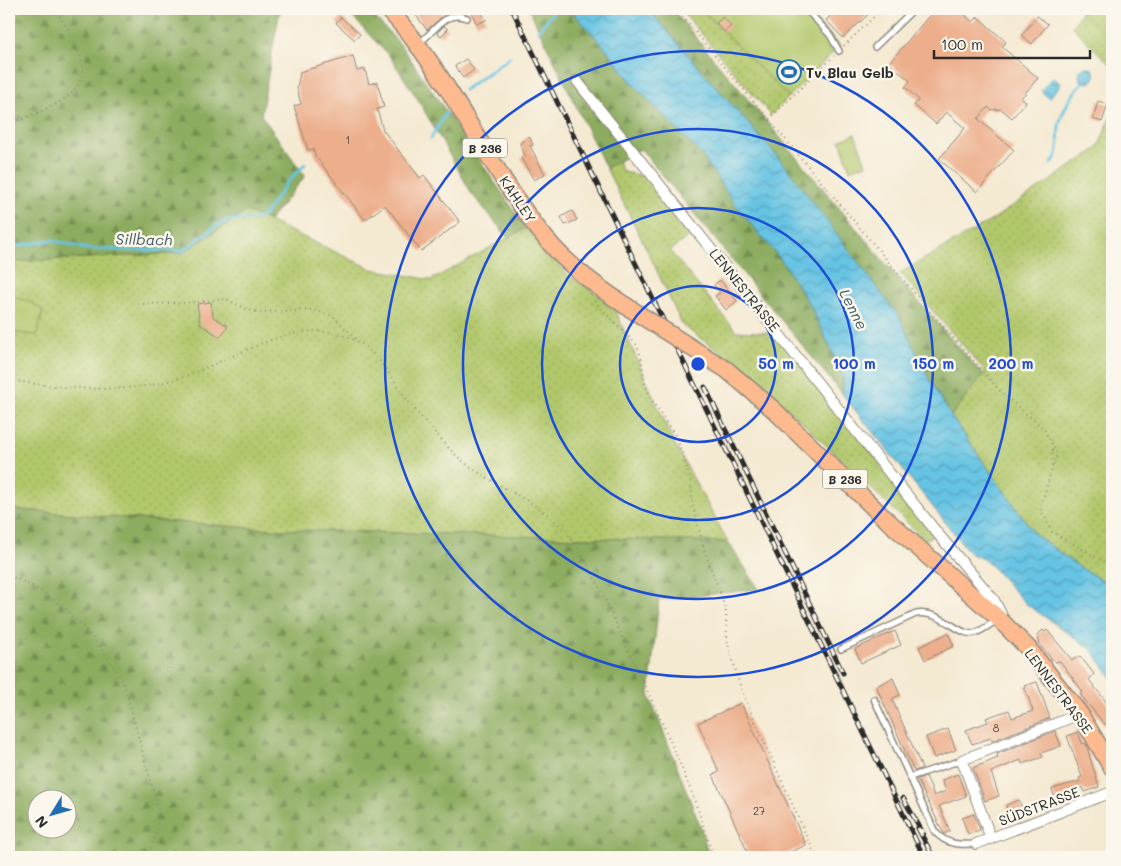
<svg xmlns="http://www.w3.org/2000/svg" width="1121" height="866" viewBox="0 0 1121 866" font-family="Mali,sans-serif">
	<defs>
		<pattern id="grass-dots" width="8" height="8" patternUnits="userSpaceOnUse" patternTransform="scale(1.25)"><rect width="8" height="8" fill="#b1c76b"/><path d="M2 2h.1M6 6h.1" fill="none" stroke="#98ab5d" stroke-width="1.8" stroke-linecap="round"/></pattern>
		<pattern id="forest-firs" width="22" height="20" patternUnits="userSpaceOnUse" patternTransform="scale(1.25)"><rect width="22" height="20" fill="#8cac5f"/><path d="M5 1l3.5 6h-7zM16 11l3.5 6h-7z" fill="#738c4f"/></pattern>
		<pattern id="water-waves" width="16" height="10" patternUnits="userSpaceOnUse" patternTransform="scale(1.25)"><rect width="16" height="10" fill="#65c3e3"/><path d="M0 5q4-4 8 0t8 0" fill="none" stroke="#539fb8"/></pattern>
	</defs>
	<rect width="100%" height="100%" fill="#fbf7ec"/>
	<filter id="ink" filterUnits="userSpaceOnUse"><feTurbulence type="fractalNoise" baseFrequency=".02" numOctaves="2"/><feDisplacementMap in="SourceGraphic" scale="10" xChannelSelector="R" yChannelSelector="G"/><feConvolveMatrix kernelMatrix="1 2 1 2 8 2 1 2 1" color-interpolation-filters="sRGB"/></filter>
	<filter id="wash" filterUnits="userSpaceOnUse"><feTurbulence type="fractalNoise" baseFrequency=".0096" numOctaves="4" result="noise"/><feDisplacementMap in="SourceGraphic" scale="20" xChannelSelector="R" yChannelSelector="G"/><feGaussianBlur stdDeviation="1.12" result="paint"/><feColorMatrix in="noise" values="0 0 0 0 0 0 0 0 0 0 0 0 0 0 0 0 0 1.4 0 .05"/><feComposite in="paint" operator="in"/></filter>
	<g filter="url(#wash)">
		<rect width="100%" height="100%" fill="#f4e9d1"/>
		<!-- grass -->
		<path fill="url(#grass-dots)" stroke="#6e794b" d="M680,9H701L789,97L771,115Z
			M1083,9H1112V66L1072,27Z
			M1112,113V587L1072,562L1034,533L951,416L985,371L900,273L992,220L1098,148Z
			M618,161L623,172L649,177L695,231L670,251L736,331L777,333L935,534L925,540L757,379L682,325L650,256L606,168Z
			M247,211L372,269L431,280L526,228L569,276L612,303L673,441L728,542L263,529L9,509V262L182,253Z"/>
		<!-- forest -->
		<path fill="url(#forest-firs)" stroke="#5c6c45" fill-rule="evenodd" d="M9,9H280L261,115L305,176L269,221L247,211L182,253L9,262Z
			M340,9H367L400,44L526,228L508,238L472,194L417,98L390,57L350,14Z
			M529,9H570L607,50L633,84L701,154L736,206L782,261L811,307L843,375V395L641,149L606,168Z
			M648,9H672L897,277L983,375L951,416L926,373L787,168Z
			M9,509L263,529L728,542L759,589L659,600L649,695L701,828L709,857H9ZM68,798V828H38V798Z"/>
		<!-- pitch -->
		<path fill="#b1c76b" stroke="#6e794b" d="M701,9H804L840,46L789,97Z
			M855,134L866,164L850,170L840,140Z
			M9,296L28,301L43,310L37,335L9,332Z"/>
		<!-- water -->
		<path fill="url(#water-waves)" stroke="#487787" d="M570,9H648L787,168L888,302L900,318L926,373L951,416L1034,533L1072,562L1112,587V678L1091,649L1025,603L987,561L970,553L843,395V375L811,307L782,261L736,206L701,154L633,84L607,50Z
			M1079 75a8 8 0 1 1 16 0a8 8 0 1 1-16 0Z
			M1053,77L1061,84L1049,98L1041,91Z"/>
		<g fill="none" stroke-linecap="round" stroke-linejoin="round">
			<!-- stream -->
			<path stroke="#65c3e3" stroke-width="3" d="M538,31L556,9
				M464,90L510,57
				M431,138L446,113
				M1051,164C1062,152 1057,140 1059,126C1062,111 1072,94 1082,83
				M9,245L18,246L52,240L87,249L183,251L217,225L227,221L257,219L264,215L286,184L305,164"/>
		</g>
		<g id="blocks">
			<!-- building -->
			<path fill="#ecae8b" d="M423,9H439L444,15L427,30L415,14Z
				M469,9H480L486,20L477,24Z
				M838,9H874L843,38L826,20Z
				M935,9H958L973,22L978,17L1006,42L1002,47L1038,78L1021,98L1026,102L1012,118L1001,109L992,110L988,107L978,119L1014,150L977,192L939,159L965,128L946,112L936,124L914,105L919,100L905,87L910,81L889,63Z
				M1037,16L1048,24L1032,44L1022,35Z
				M341,17L360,34L355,40L336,23Z
				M723,17L731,26L724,32L716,23Z
				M444,26L448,29L441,36L437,33Z
				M353,56L357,71L365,69L369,84L377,82L384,107L377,109L383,130L420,178L424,175L460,222L421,251L385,205L365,220L316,157L313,149L308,150L294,106L301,104L297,88L300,72Z
				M466,59L474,70L463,78L455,66Z
				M1098,101L1108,104L1102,122L1093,119Z
				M529,136L533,145L530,146L545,174L534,180L521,158L525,156L520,143Z
				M572,211L577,220L565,225L561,217Z
				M720,280L737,301L726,310L715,296L720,293L714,285Z
				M211,302L213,317L228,326L220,337L200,324L197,304Z
				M1043,630L1045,632L1047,630L1072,660L1080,656L1094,674L1089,680L1112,709V720L1105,725L1080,694L1083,692L1060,661L1055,662L1041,647L1037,635Z
				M895,631L901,645L861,663L855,649Z
				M948,633L954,646L925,660L919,647Z
				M893,678L900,695L892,699L922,768L914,771L876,686Z
				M1037,682L1050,718L992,741L991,738L972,744L966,730L988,722L986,718L1009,710L1012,718L1033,711L1024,686Z
				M741,703L806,845L779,857H750L713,775L719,772L698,723Z
				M948,729L956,750L934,758L926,737Z
				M1055,731L1061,746L1041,753L1043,757L1022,764L1021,760L991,772L999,796L985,801L973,768L998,758L997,754Z
				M1078,732L1082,743L1086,744L1099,787L1085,792L1083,787L1069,795L1070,798L1056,802L1052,789L1080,781L1079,778L1082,777L1067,736Z
				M958,774L966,796L939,806L950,831L944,834L917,779L926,776L934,796L946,791L942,780Z
				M1019,800L1024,813L1011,818L1006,805Z
				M974,814L980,830L968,834L962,818Z"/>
		</g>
	</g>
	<g filter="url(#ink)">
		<use href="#blocks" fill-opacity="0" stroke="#908a7e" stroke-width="1"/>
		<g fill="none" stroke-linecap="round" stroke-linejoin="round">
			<!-- service casing -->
			<g stroke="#908a7e" stroke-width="8">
				<path id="service" d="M806,9L830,35L839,51
					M418,44C435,32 445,9 467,18
					M875,47L914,9
					M841,649L916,614C943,610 960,638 975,633C982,631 989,625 996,621
					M874,699L935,832C947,845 959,845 976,844
					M910,777L962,760"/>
			</g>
			<!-- minor casing -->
			<g stroke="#908a7e" stroke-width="12">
				<path id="minor" d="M577,81L938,534L994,600L1001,614L999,619
					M991,839L962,760L1080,714
					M976,844L1112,792"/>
			</g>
			<!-- primary casing -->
			<g stroke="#908a7e" stroke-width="19">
				<path id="primary" d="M388,9C452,78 487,168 547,240C569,266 595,285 623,304
					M687,345L727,370L773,409L880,514L999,619L1028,648L1080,714L1112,768"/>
			</g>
			<!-- path -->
			<path stroke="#908a7e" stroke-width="2" stroke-dasharray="1 4" stroke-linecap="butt" d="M676,9L927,308L1001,392L1044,429L1057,454L1040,508L1052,532L1112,566
				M844,46L882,9
				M769,119L834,56
				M9,124C83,96 106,83 55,9
				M594,301L637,345L641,357L645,385L654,404L675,435L683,454L691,483L692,503L705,553L721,595L726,612L727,640L742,692L816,857
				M138,304L184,303L226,299L248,310L259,312L313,310L333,316L357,340
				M9,380C66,389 132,396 188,375C223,362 276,332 312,331C327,331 347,334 360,343C383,358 397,388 414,409C425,422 437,434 448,447C479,482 530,494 562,528C590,559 609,609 627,648C659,716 693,785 713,857
				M1053,465L1052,452L1054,446
				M9,576C60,594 101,640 125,688L159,813L157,830L148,857"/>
			<!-- service -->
			<use href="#service" stroke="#fff" stroke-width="5"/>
			<!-- minor -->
			<use href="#minor" stroke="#fff" stroke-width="10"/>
			<!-- primary -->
			<use href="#primary" stroke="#fcba8e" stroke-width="16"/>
			<!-- rail casing -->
			<g stroke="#2b2b2b" stroke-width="5">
				<path id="rail" d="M512,9L924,857
					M705,387L843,673
					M903,798L923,833
					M918,828L933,857"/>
			</g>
			<!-- rail -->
			<use href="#rail" stroke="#fbf7ec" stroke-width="3" stroke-dasharray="9" stroke-linecap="butt"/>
			<!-- primary-bridge casing -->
			<g stroke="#908a7e" stroke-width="19" stroke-linecap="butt">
				<path id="primary-bridge" d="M623,304L687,345"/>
			</g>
			<!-- primary-bridge -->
			<use href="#primary-bridge" stroke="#fcba8e" stroke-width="16"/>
		</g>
	</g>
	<!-- distance rings -->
	<g fill="none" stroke="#1d4ed8" stroke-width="2.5">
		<circle cx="698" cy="364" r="78"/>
		<circle cx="698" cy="364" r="156"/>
		<circle cx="698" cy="364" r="235"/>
		<circle cx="698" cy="364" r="313"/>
	</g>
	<!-- icons -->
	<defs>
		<g id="stadium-ring" transform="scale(1.25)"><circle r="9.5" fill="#fbf7ec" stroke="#1f6fb2" stroke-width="1.5"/><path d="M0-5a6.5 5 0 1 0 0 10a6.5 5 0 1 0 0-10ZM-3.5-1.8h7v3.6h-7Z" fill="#1f6fb2"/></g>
	</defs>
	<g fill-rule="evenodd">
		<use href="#stadium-ring" x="789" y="72"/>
	</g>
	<g text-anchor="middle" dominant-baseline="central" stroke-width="5" stroke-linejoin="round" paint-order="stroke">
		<!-- number labels -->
		<g font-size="11" fill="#5b4c43">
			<text x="348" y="139">1</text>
			<text x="996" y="727">8</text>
			<text x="759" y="810">27</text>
		</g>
		<!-- shield labels -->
		<g fill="#fbf7ec" stroke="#696865" stroke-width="1">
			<rect x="462.5" y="138.5" width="45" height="19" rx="4"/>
			<rect x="822.5" y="469.5" width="45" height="19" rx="4"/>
		</g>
		<g font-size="12" font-weight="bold" fill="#2b2b2b">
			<text x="485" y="148">B 236</text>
			<text x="845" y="479">B 236</text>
		</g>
		<!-- poi labels -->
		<g font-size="14" font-weight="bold" fill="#2b2b2b" stroke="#fbf7ec" text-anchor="start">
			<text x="806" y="72">Tv Blau Gelb</text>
		</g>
		<!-- street labels -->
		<g font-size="14" fill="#2b2b2b" stroke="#fbf7ec">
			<text transform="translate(518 199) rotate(56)">KAHLEY</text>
			<text transform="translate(745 290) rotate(51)">LENNESTRASSE</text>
			<text transform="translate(1059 691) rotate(53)">LENNESTRASSE</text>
			<text transform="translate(1039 806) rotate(-21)">SÜDSTRASSE</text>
		</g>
		<!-- water labels -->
		<g font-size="15" font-style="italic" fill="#3c5962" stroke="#fbf7ec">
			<text transform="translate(144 239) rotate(1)">Sillbach</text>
			<text transform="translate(854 309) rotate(63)">Lenne</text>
		</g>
	</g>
	<circle cx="698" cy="364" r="8" fill="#1d4ed8" stroke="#fbf7ec" stroke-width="2.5"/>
	<g font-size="15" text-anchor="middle" font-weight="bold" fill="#1d4ed8" stroke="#fbf7ec" stroke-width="5" stroke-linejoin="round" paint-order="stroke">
		<text x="776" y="369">50 m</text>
		<text x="854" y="369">100 m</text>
		<text x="933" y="369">150 m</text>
		<text x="1011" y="369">200 m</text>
	</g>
	<!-- margin -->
	<rect width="1121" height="866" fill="none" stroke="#fbf7ec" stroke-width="30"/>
	<!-- north arrow -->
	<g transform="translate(52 814) rotate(233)"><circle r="24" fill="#fbf7ec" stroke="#a8a59f"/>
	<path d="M0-4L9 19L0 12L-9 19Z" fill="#1f6fb2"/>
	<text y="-8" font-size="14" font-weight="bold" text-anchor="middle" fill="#2b2b2b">N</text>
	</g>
	<!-- scale -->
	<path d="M934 50v8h156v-8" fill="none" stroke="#2b2b2b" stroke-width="2.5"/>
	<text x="941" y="50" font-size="15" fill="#2b2b2b" stroke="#fbf7ec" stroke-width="4" paint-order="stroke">100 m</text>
</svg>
